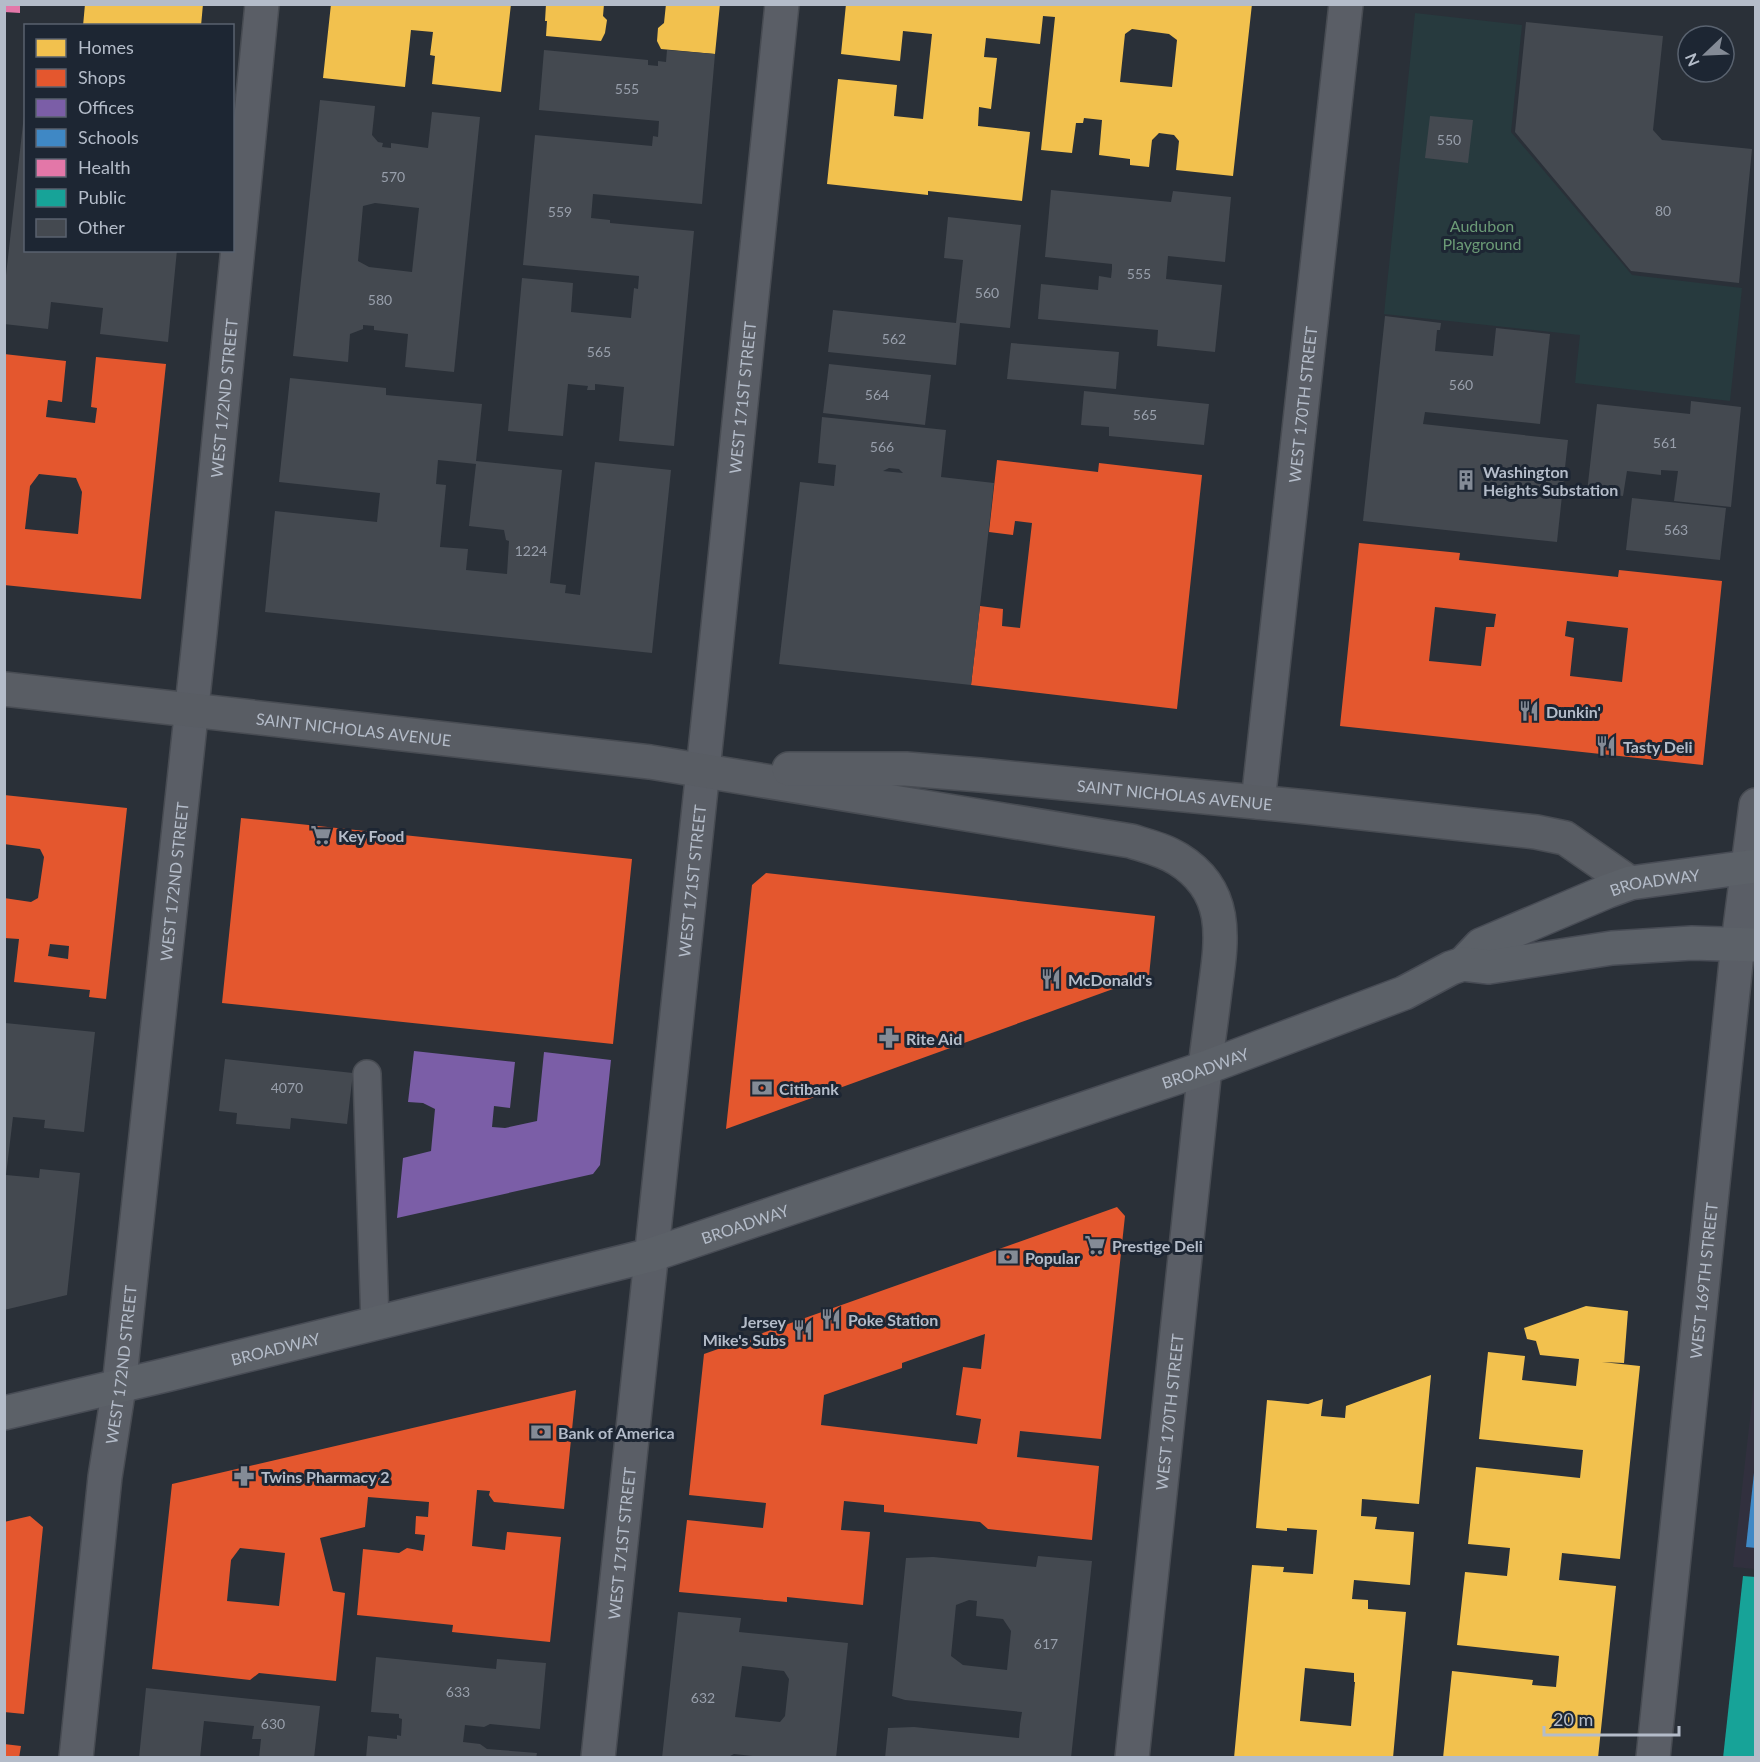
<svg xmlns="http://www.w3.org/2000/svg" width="1760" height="1762" viewBox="0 0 1760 1762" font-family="Lato,sans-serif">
	<rect width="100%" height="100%" fill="#2a3038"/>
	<!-- medical -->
	<path fill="#31303e" d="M1755,1375V1569L1733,1567Z"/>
	<!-- park -->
	<path fill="#273a3e" d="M1415,13L1522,25L1511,132L1632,275L1742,288L1730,401L1575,383L1580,335L1384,314Z"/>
	<!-- homes -->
	<path fill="#f2c14e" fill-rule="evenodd" d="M85,4H203L201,26H83Z
		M331,4H511L501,92L432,84L435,56L430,55L433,32L411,30L405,87L323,78Z
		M546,4H604L603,16L607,20L605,33L601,41L546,36L547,21H545Z
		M666,4H720L715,54L661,49L657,41L658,28L664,23Z
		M846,4H1252L1233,176L1176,170L1179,141L1174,135L1159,133L1152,140L1149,167L1130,165V159L1099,155L1102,120L1084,118L1083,123H1076L1072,153L1041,150L1055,17L1043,16L1040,44L986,38L984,57L997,58L991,109L979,107L978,126L1030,132L1022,201L928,191V195L827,184L838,79L897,85L894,116L923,119L932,34L903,31L900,61L841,54ZM1132,29L1169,34L1177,40L1172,87L1120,82L1125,34Z
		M1586,1306L1628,1311L1624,1363L1602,1362L1640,1366L1620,1559L1562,1553L1559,1580L1616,1586L1598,1758H1443L1452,1671L1533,1680L1532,1685L1556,1687L1559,1656L1457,1645L1465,1572L1507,1576L1510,1548L1468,1544L1476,1467L1580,1478L1583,1450L1479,1439L1488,1352L1525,1356L1522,1380L1576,1386L1579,1359L1540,1355L1536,1341L1527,1339L1524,1328Z
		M1431,1375L1419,1504L1362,1499L1361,1516L1377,1517L1375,1529L1414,1532L1410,1585L1354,1580L1352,1599L1368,1600V1609L1406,1612L1393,1758H1234L1252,1565L1284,1567L1283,1572L1313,1574L1317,1530L1287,1528V1531L1256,1528L1267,1400L1308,1404L1323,1399L1321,1416L1345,1418L1346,1406ZM1305,1668L1354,1673V1682H1355L1351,1726L1300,1721Z"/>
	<!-- shops -->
	<path fill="#e4572e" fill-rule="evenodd" d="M4,354L66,361L62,402L48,400L46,417L95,423L97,408L91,407L96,357L166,364L141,599L4,585ZM39,474L76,478L82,492L78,534L25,529L30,486Z
		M997,460L1098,472L1099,463L1202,475L1177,709L971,685L980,606L1003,609L1002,626L1020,628L1032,523L1015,521L1013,535L989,532Z
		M1359,543L1460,553L1459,560L1618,577L1619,570L1722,581L1703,765L1340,726ZM1435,607L1496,614L1494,627H1486L1481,666L1429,661ZM1567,621L1628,628L1622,682L1570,676L1574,638L1565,636Z
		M4,795L127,808L106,999L89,997L90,990L14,982L19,939L4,938V898L31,902L38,898L44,857L40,849L4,844ZM50,944L69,946L68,959L48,956Z
		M241,818L632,859L613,1044L222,1003Z
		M766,873L1155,916L1149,976L726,1129L752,885Z
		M1117,1207L1125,1216L1101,1439L1020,1431L1017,1457L1099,1466L1092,1540L988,1529L980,1522L884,1512V1505L844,1501L841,1530L870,1532L863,1605L787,1597V1602L679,1592L687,1520L763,1528L766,1503L689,1495L704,1354ZM985,1334L981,1369L963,1367L956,1415L981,1419L977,1444L821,1425L824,1395L902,1368V1363Z
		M576,1390L564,1509L494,1502L489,1495L490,1491L477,1490L472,1546L505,1550L507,1532L561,1537L550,1642L452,1632L453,1625L357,1615L363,1549L399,1553L407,1548L423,1551L425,1535L415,1534L416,1516L428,1517L429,1502L368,1497L365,1527L320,1538L333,1591L345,1593L336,1681L259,1673L250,1680L152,1669L172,1484ZM240,1548L285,1553L279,1606L227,1601L231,1560Z
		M30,1516L43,1527L24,1714L4,1712V1522Z
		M4,1744L21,1746L19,1758H4Z"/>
	<!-- offices -->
	<path fill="#7b5ea7" d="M414,1051L515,1062L510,1108L494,1106L492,1127L505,1128L537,1121L544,1052L611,1060L600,1165L593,1174L397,1218L403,1158L431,1151L435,1109L423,1103L408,1102Z"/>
	<!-- schools -->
	<path fill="#3f88c5" d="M1754,1473H1756V1548L1746,1547Z"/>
	<!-- health -->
	<path fill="#e377a8" d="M4,4H20V13L4,12Z"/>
	<!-- public -->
	<path fill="#17a398" d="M1743,1576L1756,1577V1758H1723Z"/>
	<!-- building -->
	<path fill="#444950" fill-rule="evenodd" d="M1526,22L1663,36L1653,130L1662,140L1752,149L1739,283L1631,271L1515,132Z
		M544,50L648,60V65L658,66V61L666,62L667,50L715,54L702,204L593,194L591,218L610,220V223L694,231L674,446L619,441L624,387L595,384V390H587L588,386L568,384L563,436L508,431L522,278L573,283L571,312L631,318L634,288L638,289L639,276L523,265L535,135L652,146L653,136L658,137L659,121L539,110Z
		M320,100L375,106L372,135L378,142L383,143L382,147L391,148V143L428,148L432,112L480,117L454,372L405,367L408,334L374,330V326L363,325V329L350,334L348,362L293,356ZM375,203L419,208L412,272L369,267L358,261L363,206Z
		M24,115H26V250H177L168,342L100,334L103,308L51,302L48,329L4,324V293Z
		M1430,116L1473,120L1468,163L1425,158Z
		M1051,190L1171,202L1173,191L1231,197L1225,262L1168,256L1166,279L1222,285L1215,352L1157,346L1158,330L1038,319L1041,284L1098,290L1099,276L1111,278L1112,269V264L1045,257Z
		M948,217L1021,225L1010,328L960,323L956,365L828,352L833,310L956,323L963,260L944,258Z
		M1385,316L1441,323L1440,330H1437L1435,351L1493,356L1496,328L1550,334L1540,424L1425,412L1423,424L1568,440L1557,542L1363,521Z
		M1011,343L1119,352L1116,389L1007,379Z
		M829,364L931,375L925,425L823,413Z
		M290,378L386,388V395L482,404L476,461L562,470L550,583L566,585L565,593L580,595L595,462L671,470L652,653L265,612L275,511L377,522L380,493L279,482ZM438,460L476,464L469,526L504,530L506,540L509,541L507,574L466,570L468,549L440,547L446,485L436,484Z
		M1084,391L1209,404L1204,445L1109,436V427L1081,425Z
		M1691,401L1741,407L1731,507L1674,501L1678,471L1661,470V475L1627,471L1623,496L1587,492L1597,404L1690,414Z
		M822,417L946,430L941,477L994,483L971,685L779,664L800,482L834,486L836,465L818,463ZM889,468L899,469L903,473L883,471Z
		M1632,498L1726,508L1720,560L1626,550Z
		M5,1023L95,1032L84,1132L44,1128L45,1120L13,1117L6,1175L39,1178L40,1169L80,1173L67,1295L4,1310Z
		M225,1059L353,1073L347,1124L291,1118L290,1129L236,1124L237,1113L219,1111Z
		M1038,1556L1092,1561L1071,1758H885L888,1728L914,1727L1019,1738L1020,1724L1022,1712L905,1700L892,1696L906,1558L933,1557L1036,1567ZM969,1600L977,1601L976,1616L1003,1619L1011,1631L1007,1670L963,1665L951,1656L956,1605Z
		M678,1612L741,1618L739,1632L848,1643L836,1758H770L734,1754L726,1758H662ZM742,1666L784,1671L789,1679L785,1716L780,1722L735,1717Z
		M376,1657L496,1669L497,1659L546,1663L540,1729L490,1724L484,1727L465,1725L463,1742L480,1744L487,1749L537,1753L536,1758H366L368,1736L397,1739V1735L401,1736L402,1719L399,1718V1714L371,1712Z
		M146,1688L320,1706L314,1758H259L261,1739H252L254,1726L204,1721L200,1758H139Z"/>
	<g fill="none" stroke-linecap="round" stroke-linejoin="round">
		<!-- service casing -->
		<g stroke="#484c53" stroke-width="30">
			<path id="service" d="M367,1074L375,1323"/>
		</g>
		<!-- minor casing -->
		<g stroke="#484c53" stroke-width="36">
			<g id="minor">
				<path id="s1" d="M1258,802L1346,4"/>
				<path id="s2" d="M76,1758L105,1477L119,1387L200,632L262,4"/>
				<path id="s3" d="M598,1758L712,685L782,4"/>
				<path id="s4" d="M1132,1758L1205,1068"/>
				<path id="s5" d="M1653,1758L1738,943L1756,805"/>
			</g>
		</g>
		<!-- secondary casing -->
		<g stroke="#484c53" stroke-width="36">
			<g id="secondary">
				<path id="s6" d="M4,689L650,762L1131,841C1147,846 1164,850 1178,859C1230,891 1222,939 1215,990C1212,1016 1208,1042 1205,1068"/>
				<path id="s7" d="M789,769H906L980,775L1307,807L1536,832L1565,838L1630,883"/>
			</g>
		</g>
		<!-- primary casing -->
		<g stroke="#484c55" stroke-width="36">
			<g id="primary">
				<path id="s8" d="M1463,964L1481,945L1608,891L1630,883L1756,866"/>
				<path id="s9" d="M4,1413L166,1375L651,1255L1205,1068L1404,993L1451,968L1463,964L1489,967L1612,948L1692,943L1756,945"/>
			</g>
		</g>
		<!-- service -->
		<use href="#service" stroke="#5a5e66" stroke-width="27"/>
		<!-- minor -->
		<use href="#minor" stroke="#5a5e66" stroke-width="33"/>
		<!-- secondary -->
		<use href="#secondary" stroke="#595d64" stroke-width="33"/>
		<!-- primary -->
		<use href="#primary" stroke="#5c6168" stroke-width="33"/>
	</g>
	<!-- icons -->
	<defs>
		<g id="building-bare" transform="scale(1.62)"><path d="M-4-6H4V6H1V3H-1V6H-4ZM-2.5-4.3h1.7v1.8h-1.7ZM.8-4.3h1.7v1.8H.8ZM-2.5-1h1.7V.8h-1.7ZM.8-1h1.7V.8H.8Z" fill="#848b96" stroke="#1d2633" stroke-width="2.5" paint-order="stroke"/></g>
		<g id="restaurant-bare" transform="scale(1.62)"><path d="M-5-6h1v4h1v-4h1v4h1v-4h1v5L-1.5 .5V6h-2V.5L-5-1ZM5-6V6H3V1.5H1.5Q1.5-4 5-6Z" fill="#848b96" stroke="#1d2633" stroke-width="2.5" paint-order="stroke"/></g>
		<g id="supermarket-bare" transform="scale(1.62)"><path d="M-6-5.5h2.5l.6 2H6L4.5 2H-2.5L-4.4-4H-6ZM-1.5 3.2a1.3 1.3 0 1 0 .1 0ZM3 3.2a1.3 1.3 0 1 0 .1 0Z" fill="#848b96" stroke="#1d2633" stroke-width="2.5" paint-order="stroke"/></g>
		<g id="pharmacy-bare" transform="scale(1.62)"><path d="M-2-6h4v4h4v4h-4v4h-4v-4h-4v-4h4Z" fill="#848b96" stroke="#1d2633" stroke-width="2.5" paint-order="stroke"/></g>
		<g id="bank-bare" transform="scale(1.62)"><path d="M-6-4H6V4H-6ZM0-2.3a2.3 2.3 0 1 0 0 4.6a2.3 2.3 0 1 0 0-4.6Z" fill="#848b96" stroke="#1d2633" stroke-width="2.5" paint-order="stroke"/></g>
	</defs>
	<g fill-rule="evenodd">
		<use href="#building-bare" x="1466" y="480"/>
		<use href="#restaurant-bare" x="1529" y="711"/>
		<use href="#restaurant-bare" x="1606" y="746"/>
		<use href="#supermarket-bare" x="321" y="835"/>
		<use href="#restaurant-bare" x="1051" y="979"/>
		<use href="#pharmacy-bare" x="889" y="1038"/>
		<use href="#bank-bare" x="762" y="1088"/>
		<use href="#supermarket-bare" x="1095" y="1245"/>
		<use href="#bank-bare" x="1008" y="1257"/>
		<use href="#restaurant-bare" x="831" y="1319"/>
		<use href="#restaurant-bare" x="803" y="1330"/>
		<use href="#bank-bare" x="541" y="1432"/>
		<use href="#pharmacy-bare" x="244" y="1476"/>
	</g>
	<g text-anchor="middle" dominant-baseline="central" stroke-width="6" stroke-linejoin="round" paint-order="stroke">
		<!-- number labels -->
		<g font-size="14" fill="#989fab">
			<text x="627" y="88">555</text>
			<text x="1449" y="139">550</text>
			<text x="393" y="176">570</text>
			<text x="1663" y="210">80</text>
			<text x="560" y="211">559</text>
			<text x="1139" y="273">555</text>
			<text x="987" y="292">560</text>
			<text x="380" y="299">580</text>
			<text x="894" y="338">562</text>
			<text x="599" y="351">565</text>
			<text x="1461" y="384">560</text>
			<text x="877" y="394">564</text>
			<text x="1145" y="414">565</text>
			<text x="1665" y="442">561</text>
			<text x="882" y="446">566</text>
			<text x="1676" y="529">563</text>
			<text x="531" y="550">1224</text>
			<text x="287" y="1087">4070</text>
			<text x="1046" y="1643">617</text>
			<text x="458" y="1691">633</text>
			<text x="703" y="1697">632</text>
			<text x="273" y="1723">630</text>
		</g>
		<!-- park labels -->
		<g font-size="16" fill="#6b9a76" stroke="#1d2633">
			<text x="1482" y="225">Audubon<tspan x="1482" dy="18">Playground</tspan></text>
		</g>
		<!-- street labels -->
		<g font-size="16" fill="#b4bcc9" stroke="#1d2633">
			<text stroke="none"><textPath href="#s2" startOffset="1368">WEST 172ND STREET</textPath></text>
			<text stroke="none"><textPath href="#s3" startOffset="1368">WEST 171ST STREET</textPath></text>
			<text stroke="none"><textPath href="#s1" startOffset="400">WEST 170TH STREET</textPath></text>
			<text stroke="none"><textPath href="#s6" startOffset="352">SAINT NICHOLAS AVENUE</textPath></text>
			<text stroke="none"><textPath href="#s7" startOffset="387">SAINT NICHOLAS AVENUE</textPath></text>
			<text stroke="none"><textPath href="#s3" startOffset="882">WEST 171ST STREET</textPath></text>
			<text stroke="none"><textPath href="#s2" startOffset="882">WEST 172ND STREET</textPath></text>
			<text stroke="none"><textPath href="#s8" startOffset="212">BROADWAY</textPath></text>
			<text stroke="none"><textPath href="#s9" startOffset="1251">BROADWAY</textPath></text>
			<text stroke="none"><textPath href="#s9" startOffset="765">BROADWAY</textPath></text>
			<text stroke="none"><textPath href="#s5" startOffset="480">WEST 169TH STREET</textPath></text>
			<text stroke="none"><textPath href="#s9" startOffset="279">BROADWAY</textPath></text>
			<text stroke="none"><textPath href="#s2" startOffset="396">WEST 172ND STREET</textPath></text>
			<text stroke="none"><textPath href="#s4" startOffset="348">WEST 170TH STREET</textPath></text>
			<text stroke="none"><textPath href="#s3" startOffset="216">WEST 171ST STREET</textPath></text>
		</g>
		<!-- poi labels -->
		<g font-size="16" font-weight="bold" fill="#b4bcc9" stroke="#1d2633" text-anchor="start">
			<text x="1483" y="471">Washington<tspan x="1483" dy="18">Heights Substation</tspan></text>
			<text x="1546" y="711">Dunkin'</text>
			<text x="1623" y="746">Tasty Deli</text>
			<text x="338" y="835">Key Food</text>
			<text x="1068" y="979">McDonald's</text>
			<text x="906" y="1038">Rite Aid</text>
			<text x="779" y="1088">Citibank</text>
			<text x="1112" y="1245">Prestige Deli</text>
			<text x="1025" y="1257">Popular</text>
			<text x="848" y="1319">Poke Station</text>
			<text x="786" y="1321" text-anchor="end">Jersey<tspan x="786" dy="18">Mike's Subs</tspan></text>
			<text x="558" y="1432">Bank of America</text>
			<text x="261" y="1476">Twins Pharmacy 2</text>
		</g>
	</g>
	<!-- border -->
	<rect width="1760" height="1762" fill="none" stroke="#b4bcc9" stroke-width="12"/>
	<!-- legend -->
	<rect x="24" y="24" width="210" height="228" fill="#1d2633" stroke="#59626f" stroke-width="1.5"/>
	<rect x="36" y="39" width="30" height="18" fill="#f2c14e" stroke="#59626f" stroke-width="1.5"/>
	<text x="78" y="54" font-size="18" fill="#b4bcc9">Homes</text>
	<rect x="36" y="69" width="30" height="18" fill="#e4572e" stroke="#59626f" stroke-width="1.5"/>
	<text x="78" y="84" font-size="18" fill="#b4bcc9">Shops</text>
	<rect x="36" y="99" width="30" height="18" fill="#7b5ea7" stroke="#59626f" stroke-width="1.5"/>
	<text x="78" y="114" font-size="18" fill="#b4bcc9">Offices</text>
	<rect x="36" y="129" width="30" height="18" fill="#3f88c5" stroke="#59626f" stroke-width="1.5"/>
	<text x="78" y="144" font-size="18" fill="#b4bcc9">Schools</text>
	<rect x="36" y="159" width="30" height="18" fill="#e377a8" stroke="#59626f" stroke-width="1.5"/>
	<text x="78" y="174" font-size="18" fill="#b4bcc9">Health</text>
	<rect x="36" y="189" width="30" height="18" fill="#17a398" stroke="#59626f" stroke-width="1.5"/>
	<text x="78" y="204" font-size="18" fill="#b4bcc9">Public</text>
	<rect x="36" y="219" width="30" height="18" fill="#444950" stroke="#59626f" stroke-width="1.5"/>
	<text x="78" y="234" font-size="18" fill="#b4bcc9">Other</text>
	<!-- north arrow -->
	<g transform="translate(1706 54) rotate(247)"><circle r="28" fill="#1d2633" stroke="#59626f" stroke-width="1.5"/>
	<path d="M0-4.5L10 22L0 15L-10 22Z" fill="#848b96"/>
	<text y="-9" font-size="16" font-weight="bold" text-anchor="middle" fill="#b4bcc9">N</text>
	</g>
	<!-- scale -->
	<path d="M1544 1726v9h135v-9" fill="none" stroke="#b4bcc9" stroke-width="3"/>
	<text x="1553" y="1726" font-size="18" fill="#b4bcc9" stroke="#1d2633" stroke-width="4.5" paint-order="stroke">20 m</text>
</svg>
